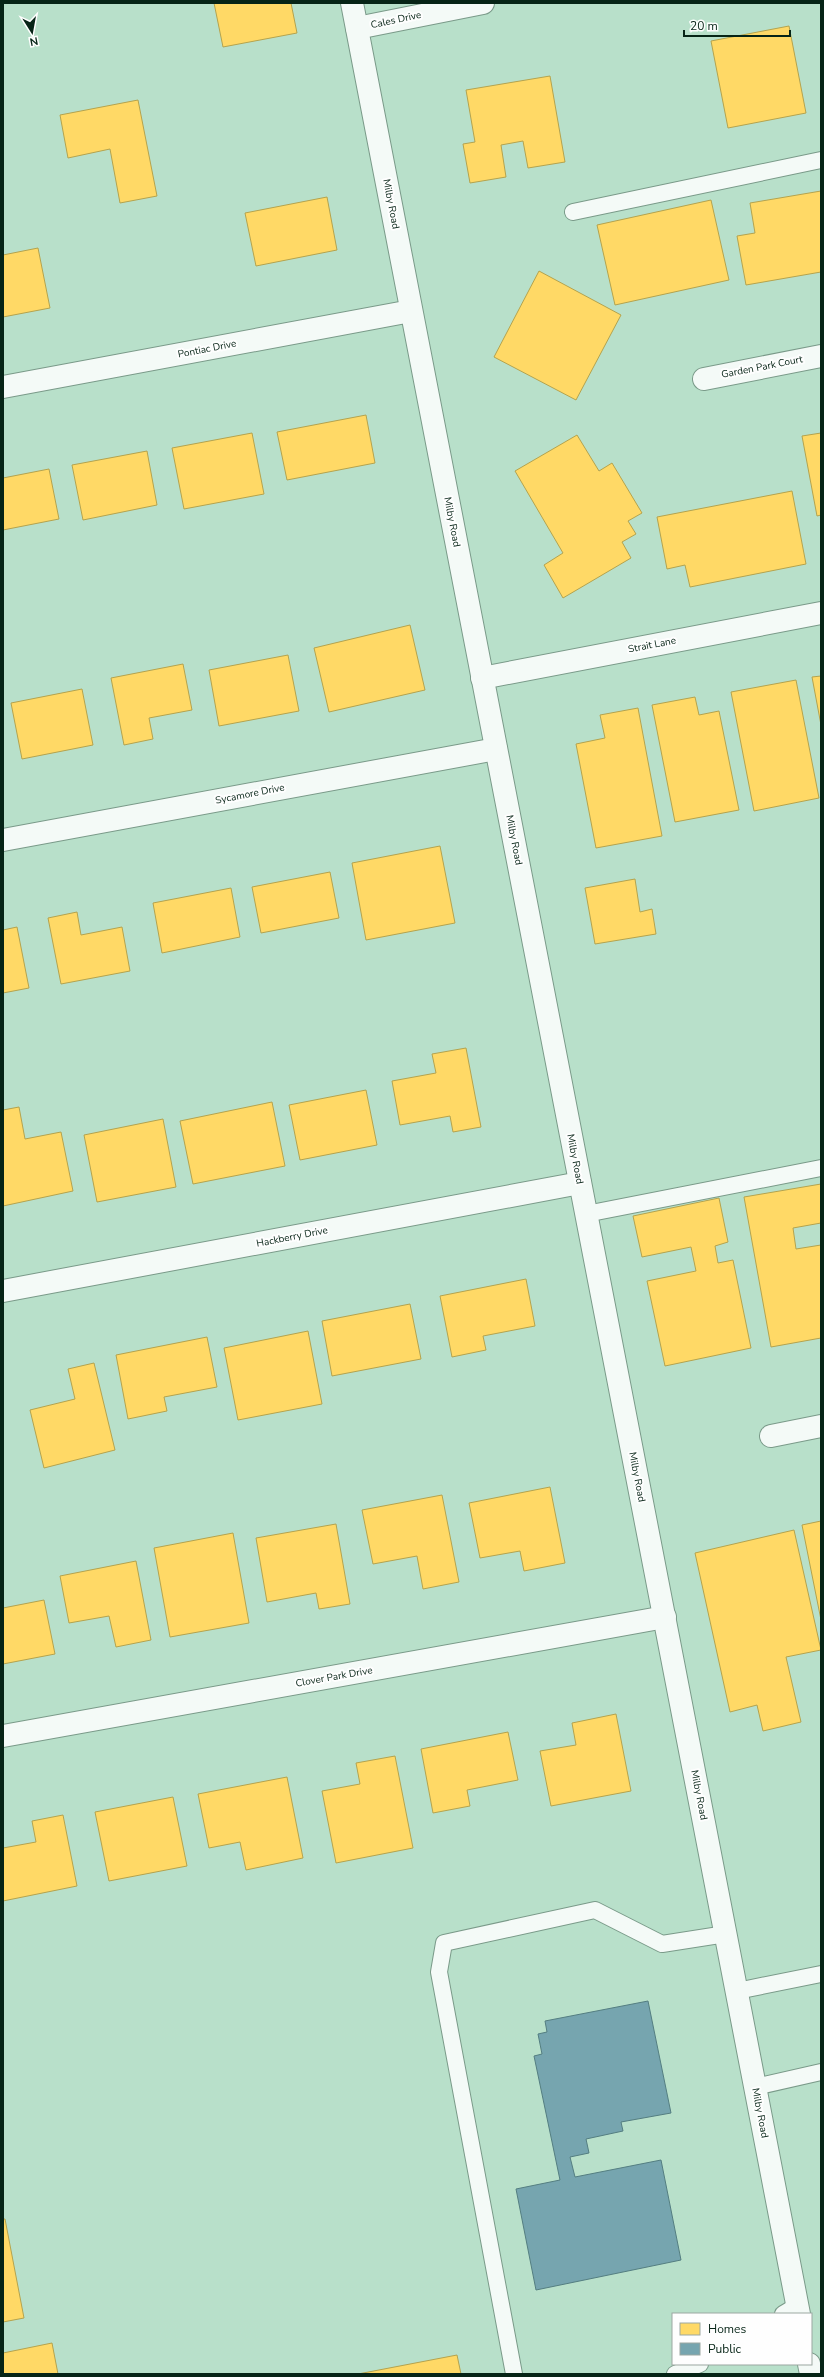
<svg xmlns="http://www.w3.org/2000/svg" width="824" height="2377" viewBox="0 0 824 2377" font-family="'Nunito Sans',sans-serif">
	<rect width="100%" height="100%" fill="#b8e0ca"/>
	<!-- homes -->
	<path fill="#ffd966" stroke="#b4a34e" d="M214,3H291L297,33L223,47Z
		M789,26L806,113L728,128L711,41Z
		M550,76L565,162L528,168L523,141L501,145L506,177L470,183L463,144L475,142L466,90Z
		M138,100L157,196L120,203L110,149L68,158L60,115Z
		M821,191V272L746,285L737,236L755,233L750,203Z
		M327,197L337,250L256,266L245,213Z
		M711,200L729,280L615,305L597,225Z
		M38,248L50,308L3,317V255Z
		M539,271L621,315L576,400L494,357Z
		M366,415L375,463L287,480L277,432Z
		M252,433L264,494L184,509L172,448Z
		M821,433V515L817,516L802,436Z
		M577,435L599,471L612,463L642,513L628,521L636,534L622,542L631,558L563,598L544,565L563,553L515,471Z
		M147,451L157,505L83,520L72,465Z
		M49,469L59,519L3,530V478Z
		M792,491L806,564L690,587L685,565L667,569L657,517Z
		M410,625L425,690L329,712L314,648Z
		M288,655L299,711L219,726L209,670Z
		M183,664L192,710L149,718L153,739L124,745L111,678Z
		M821,676V725L812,677Z
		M796,680L819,798L754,811L731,692Z
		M82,689L93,745L22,759L11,703Z
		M695,697L699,715L719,711L739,810L675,822L652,705Z
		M638,708L662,836L596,848L576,744L605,738L600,715Z
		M440,846L455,923L366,940L352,863Z
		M330,872L339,918L261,933L252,887Z
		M635,879L640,912L652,909L656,934L595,944L585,888Z
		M231,888L240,937L162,953L153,903Z
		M77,912L81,935L122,927L130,971L61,984L48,918Z
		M17,927L29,988L3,993V930Z
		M466,1048L481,1127L453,1132L450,1116L400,1125L392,1081L436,1073L432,1054Z
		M366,1090L377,1145L300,1160L289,1105Z
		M272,1102L285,1166L193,1184L180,1121Z
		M19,1107L25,1139L61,1132L73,1191L3,1206V1110Z
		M163,1119L176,1187L97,1202L84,1135Z
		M821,1184V1223L793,1228L796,1249L821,1245V1338L771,1347L744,1197Z
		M719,1198L728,1242L715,1246L718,1263L733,1260L751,1348L665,1366L647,1281L696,1271L691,1247L642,1257L633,1216Z
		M526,1279L535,1326L483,1336L486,1350L452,1357L440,1296Z
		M410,1304L421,1359L332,1376L322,1321Z
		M308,1331L322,1404L238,1420L224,1348Z
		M207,1337L217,1387L164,1397L167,1411L128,1419L116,1355Z
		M94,1363L115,1450L44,1468L30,1410L75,1399L68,1369Z
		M550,1487L565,1563L524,1571L520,1551L480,1558L469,1503Z
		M442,1495L459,1582L423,1589L417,1556L373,1564L362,1510Z
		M821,1521V1620L802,1525Z
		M336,1524L350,1604L319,1609L316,1593L267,1602L256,1538Z
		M794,1530L821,1650L786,1657L801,1722L763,1731L757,1705L730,1712L695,1553Z
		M233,1533L249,1623L170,1637L154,1548Z
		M136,1561L151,1640L116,1647L109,1616L69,1623L60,1576Z
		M44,1600L55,1654L3,1664V1608Z
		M616,1714L631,1791L551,1806L540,1751L576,1745L572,1723Z
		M508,1732L518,1780L467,1790L470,1806L433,1813L421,1749Z
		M395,1756L413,1848L336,1863L322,1791L360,1784L356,1763Z
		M287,1777L303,1858L246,1870L240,1842L209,1848L198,1794Z
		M173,1797L187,1866L109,1881L95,1812Z
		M63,1815L77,1886L3,1901V1848L36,1842L32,1821Z
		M3,2219H5L24,2318L3,2322Z
		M52,2343L58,2374H3V2353Z
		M457,2355L461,2374H358Z"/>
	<!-- public -->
	<path fill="#76a5af" stroke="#547e81" d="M648,2001L671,2113L621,2122L623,2131L586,2139L589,2153L570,2157L575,2177L661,2160L681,2260L536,2290L516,2189L560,2180L534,2056L542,2054L538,2034L547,2032L545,2021Z"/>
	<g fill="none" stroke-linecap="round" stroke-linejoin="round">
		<!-- service casing -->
		<g stroke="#7a9a89" stroke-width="18">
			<path id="service" d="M573,212L821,160
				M586,1214L821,1168
				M737,1991L821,1974
				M755,2087L821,2072
				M783,2314L798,2305
				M514,2374L439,1972L444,1943L595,1910L662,1944L726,1934
				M675,2374L700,2364"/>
		</g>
		<!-- minor casing -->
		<g stroke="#7a9a89" stroke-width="24">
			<path id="minor" d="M357,28L483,3
				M704,379L821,356
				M3,387L411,311
				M482,678L821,613
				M3,840L496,749
				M3,1291L580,1183
				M771,1436L821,1426
				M3,1736L665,1617"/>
		</g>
		<!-- tertiary casing -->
		<g stroke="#7a9a89" stroke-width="24">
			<path id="tertiary" d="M352,3L799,2314
				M809,2364L811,2374"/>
		</g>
		<!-- service -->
		<use href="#service" stroke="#f4faf7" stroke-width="16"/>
		<!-- minor -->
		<use href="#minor" stroke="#f4faf7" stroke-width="22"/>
		<!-- tertiary -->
		<use href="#tertiary" stroke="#f4faf7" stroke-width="22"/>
	</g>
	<g text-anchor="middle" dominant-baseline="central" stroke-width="4" stroke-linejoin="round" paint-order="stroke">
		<!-- street labels -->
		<g font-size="10" fill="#062416" stroke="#fefefe">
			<text transform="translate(396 20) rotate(-12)">Cales Drive</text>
			<text transform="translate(391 204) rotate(79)">Milby Road</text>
			<text transform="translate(207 349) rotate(-11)">Pontiac Drive</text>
			<text transform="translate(762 367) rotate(-11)">Garden Park Court</text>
			<text transform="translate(452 522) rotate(79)">Milby Road</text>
			<text transform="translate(652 645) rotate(-11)">Strait Lane</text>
			<text transform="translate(250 794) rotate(-11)">Sycamore Drive</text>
			<text transform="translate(514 840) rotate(79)">Milby Road</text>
			<text transform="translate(575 1159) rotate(79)">Milby Road</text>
			<text transform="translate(292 1237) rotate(-11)">Hackberry Drive</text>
			<text transform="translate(637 1477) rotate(79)">Milby Road</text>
			<text transform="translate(334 1677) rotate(-10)">Clover Park Drive</text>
			<text transform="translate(699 1795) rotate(79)">Milby Road</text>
			<text transform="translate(760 2113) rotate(79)">Milby Road</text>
		</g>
	</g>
	<!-- border -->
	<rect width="824" height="2377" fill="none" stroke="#062416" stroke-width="8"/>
	<!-- legend -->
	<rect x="672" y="2313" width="140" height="52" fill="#fefefe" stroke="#9ba7a1"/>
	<rect x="680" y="2323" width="20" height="12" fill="#ffd966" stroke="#9ba7a1"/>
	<text x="708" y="2333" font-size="12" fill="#062416">Homes</text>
	<rect x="680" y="2343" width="20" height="12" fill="#76a5af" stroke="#9ba7a1"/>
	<text x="708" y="2353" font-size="12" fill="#062416">Public</text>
	<!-- north arrow -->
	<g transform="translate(32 32) rotate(169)" stroke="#fefefe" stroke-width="3" paint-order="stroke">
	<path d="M0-3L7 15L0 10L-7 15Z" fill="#062416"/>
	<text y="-6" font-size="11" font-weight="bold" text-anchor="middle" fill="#062416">N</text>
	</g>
	<!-- scale -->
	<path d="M684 30v6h106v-6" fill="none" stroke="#062416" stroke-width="2"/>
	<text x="690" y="30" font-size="12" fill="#062416" stroke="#fefefe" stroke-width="3" paint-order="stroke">20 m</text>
</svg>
